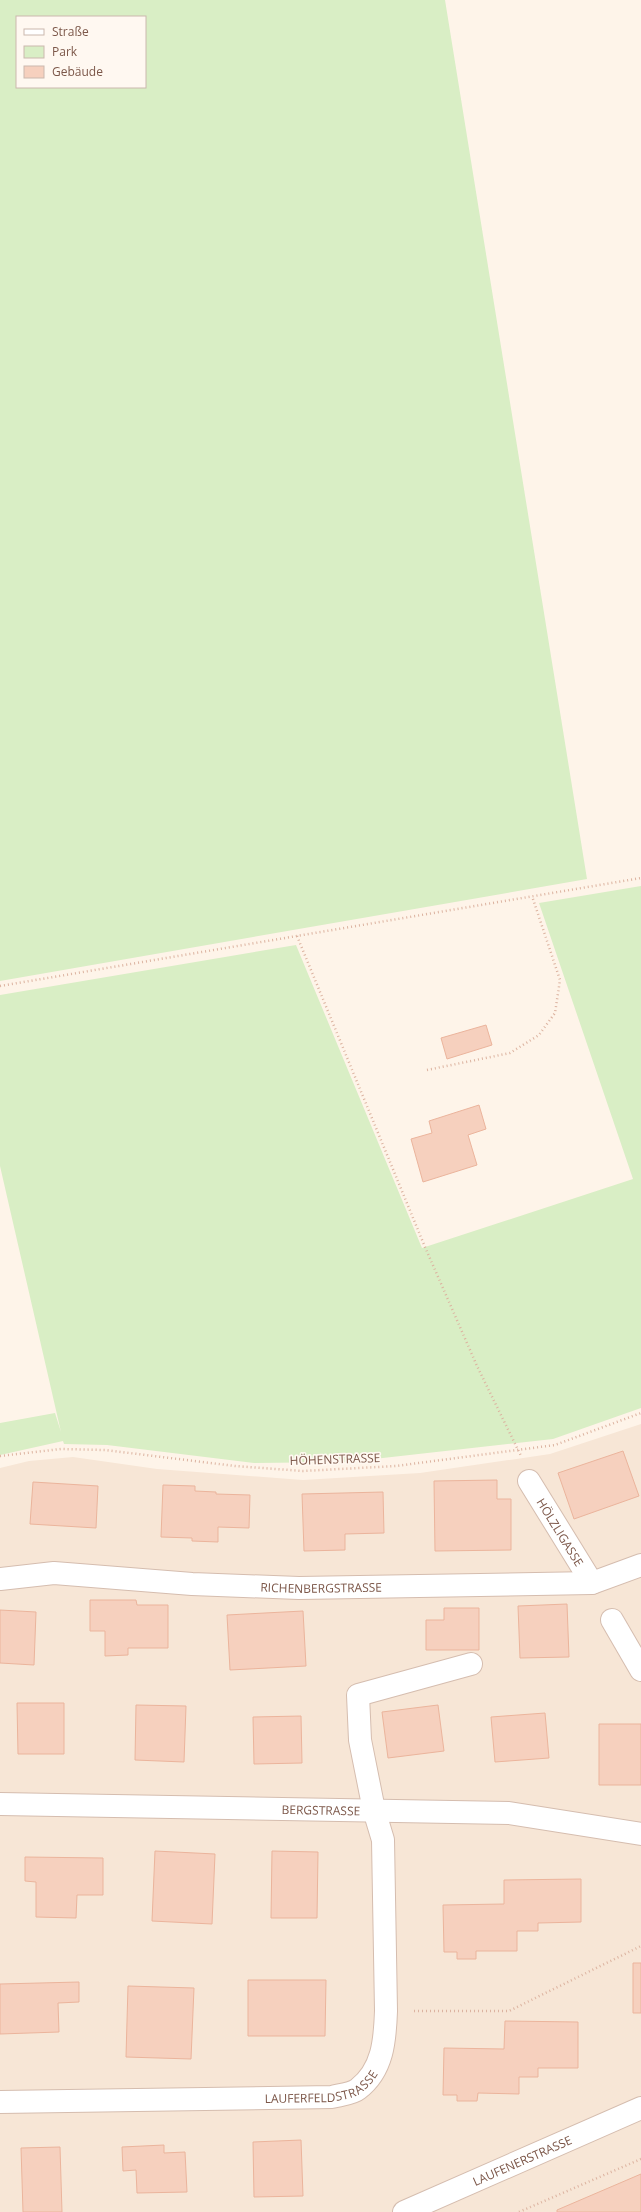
<svg xmlns="http://www.w3.org/2000/svg" width="641" height="2212" viewBox="0 0 641 2212" font-family="'Open Sans',sans-serif">
	<rect width="100%" height="100%" fill="#fef4e9"/>
	<!-- residential -->
	<path fill="#f7e6d6" d="M641,1424V2212H0V1468L29,1461L73,1457L157,1469L303,1480L420,1473L550,1454Z"/>
	<!-- green -->
	<path fill="#d9eec5" fill-rule="evenodd" d="M0,0H445L587,879L0,981ZM17,17H145V87H17Z
		M641,886V1408L553,1439L347,1462L254,1463L107,1445L64,1444L63,1441L0,1455V1423L55,1413L61,1432L0,1166V995L296,945L422,1248L633,1179L539,903Z"/>
	<!-- building -->
	<path fill="#f6d0be" stroke="#ebb49c" d="M486,1025L492,1045L447,1059L441,1038Z
		M479,1105L486,1129L468,1135L477,1165L423,1182L411,1139L432,1133L429,1121Z
		M623,1451L639,1496L574,1519L558,1473Z
		M497,1480V1499H511V1550L435,1551L434,1481Z
		M33,1482L98,1486L96,1528L30,1524Z
		M163,1485L195,1486V1491L216,1492V1494L250,1495L249,1528L218,1527V1542L192,1541V1538L161,1537Z
		M383,1492L384,1533L345,1534V1550L304,1551L302,1494Z
		M90,1600H136L137,1605H168V1648H128V1655L105,1656V1631H90Z
		M567,1604L569,1657L520,1658L518,1606Z
		M444,1608H479V1650H426V1620H444Z
		M0,1610L36,1612L34,1665L0,1663Z
		M303,1611L306,1666L230,1670L227,1615Z
		M17,1703H64V1754H18Z
		M136,1705L186,1706L184,1762L135,1760Z
		M438,1705L444,1751L388,1758L382,1712Z
		M545,1713L549,1758L495,1762L491,1717Z
		M301,1716L302,1763L254,1764L253,1717Z
		M599,1724H641V1785H599Z
		M155,1851L215,1854L212,1924L152,1921Z
		M272,1851L318,1852L317,1918H271Z
		M25,1857L103,1858V1895H77L76,1918L36,1917V1882L25,1881Z
		M581,1879V1922L538,1923V1931H517V1951H476V1959H457V1952H444L443,1905L504,1904V1880Z
		M633,1963H641V2013H633Z
		M248,1980H326L325,2036H248Z
		M79,1982V2002L58,2003L59,2032L0,2034V1984Z
		M128,1986L194,1988L191,2059L126,2057Z
		M505,2021L578,2022V2068H538V2077H519V2094L478,2093L477,2101H457V2095H443L444,2048L504,2049Z
		M301,2140L303,2196L254,2197L253,2142Z
		M164,2145V2153L185,2152L187,2192L137,2193L136,2170L123,2171L122,2147Z
		M60,2147L62,2212H23L21,2148Z
		M641,2174V2212H557V2210Z"/>
	<g fill="none" stroke-linecap="round" stroke-linejoin="round">
		<!-- minor casing -->
		<g stroke="#d5bdaf" stroke-width="24">
			<g id="minor">
				<path id="s1" d="M529,1481L592,1583"/>
				<path id="s2" d="M0,1579L54,1573L192,1584L299,1588L592,1583L641,1565"/>
				<path d="M612,1620L641,1670"/>
				<path id="s3" d="M0,1804L509,1813L641,1834"/>
				<path id="s4" d="M0,2102L332,2097C339,2095 352,2094 358,2089C383,2070 385,2040 386,2011L383,1840L374,1810L360,1740L358,1695L471,1664"/>
				<path id="s5" d="M404,2212L641,2108"/>
			</g>
		</g>
		<!-- path -->
		<path stroke="#dcb3a0" stroke-width="2.5" stroke-dasharray="1 3" stroke-linecap="butt" d="M297,936L425,1247L477,1366L521,1456
			M0,986L641,878
			M427,1070L510,1053L539,1035L555,1013L560,980L532,896
			M0,1456L61,1449L105,1450L235,1466L303,1471L396,1466L555,1445L641,1413
			M414,2011H509L641,1946
			M519,2212L641,2159"/>
		<!-- minor -->
		<use href="#minor" stroke="#fff" stroke-width="22"/>
	</g>
	<g text-anchor="middle" dominant-baseline="central" stroke-width="3.5" stroke-linejoin="round" paint-order="stroke">
		<!-- street labels -->
		<g font-size="12" fill="#7c5749" stroke="#fff8f1">
			<text transform="translate(335 1459) rotate(-2)">HÖHENSTRASSE</text>
			<text stroke="none"><textPath href="#s1" startOffset="60">HÖLZLIGASSE</textPath></text>
			<text stroke="none"><textPath href="#s2" startOffset="322">RICHENBERGSTRASSE</textPath></text>
			<text stroke="none"><textPath href="#s3" startOffset="321">BERGSTRASSE</textPath></text>
			<text stroke="none"><textPath href="#s4" startOffset="324">LAUFERFELDSTRASSE</textPath></text>
			<text stroke="none"><textPath href="#s5" startOffset="129">LAUFENERSTRASSE</textPath></text>
		</g>
	</g>
	<!-- legend -->
	<rect x="16" y="16" width="130" height="72" fill="#fff8f1" stroke="#cbb8ae"/>
	<rect x="24" y="29" width="20" height="6" fill="#ffffff" stroke="#cbb8ae"/>
	<text x="52" y="36" font-size="12" fill="#7c5749">Straße</text>
	<rect x="24" y="46" width="20" height="12" fill="#d9eec5" stroke="#cbb8ae"/>
	<text x="52" y="56" font-size="12" fill="#7c5749">Park</text>
	<rect x="24" y="66" width="20" height="12" fill="#f6d0be" stroke="#cbb8ae"/>
	<text x="52" y="76" font-size="12" fill="#7c5749">Gebäude</text>
</svg>
